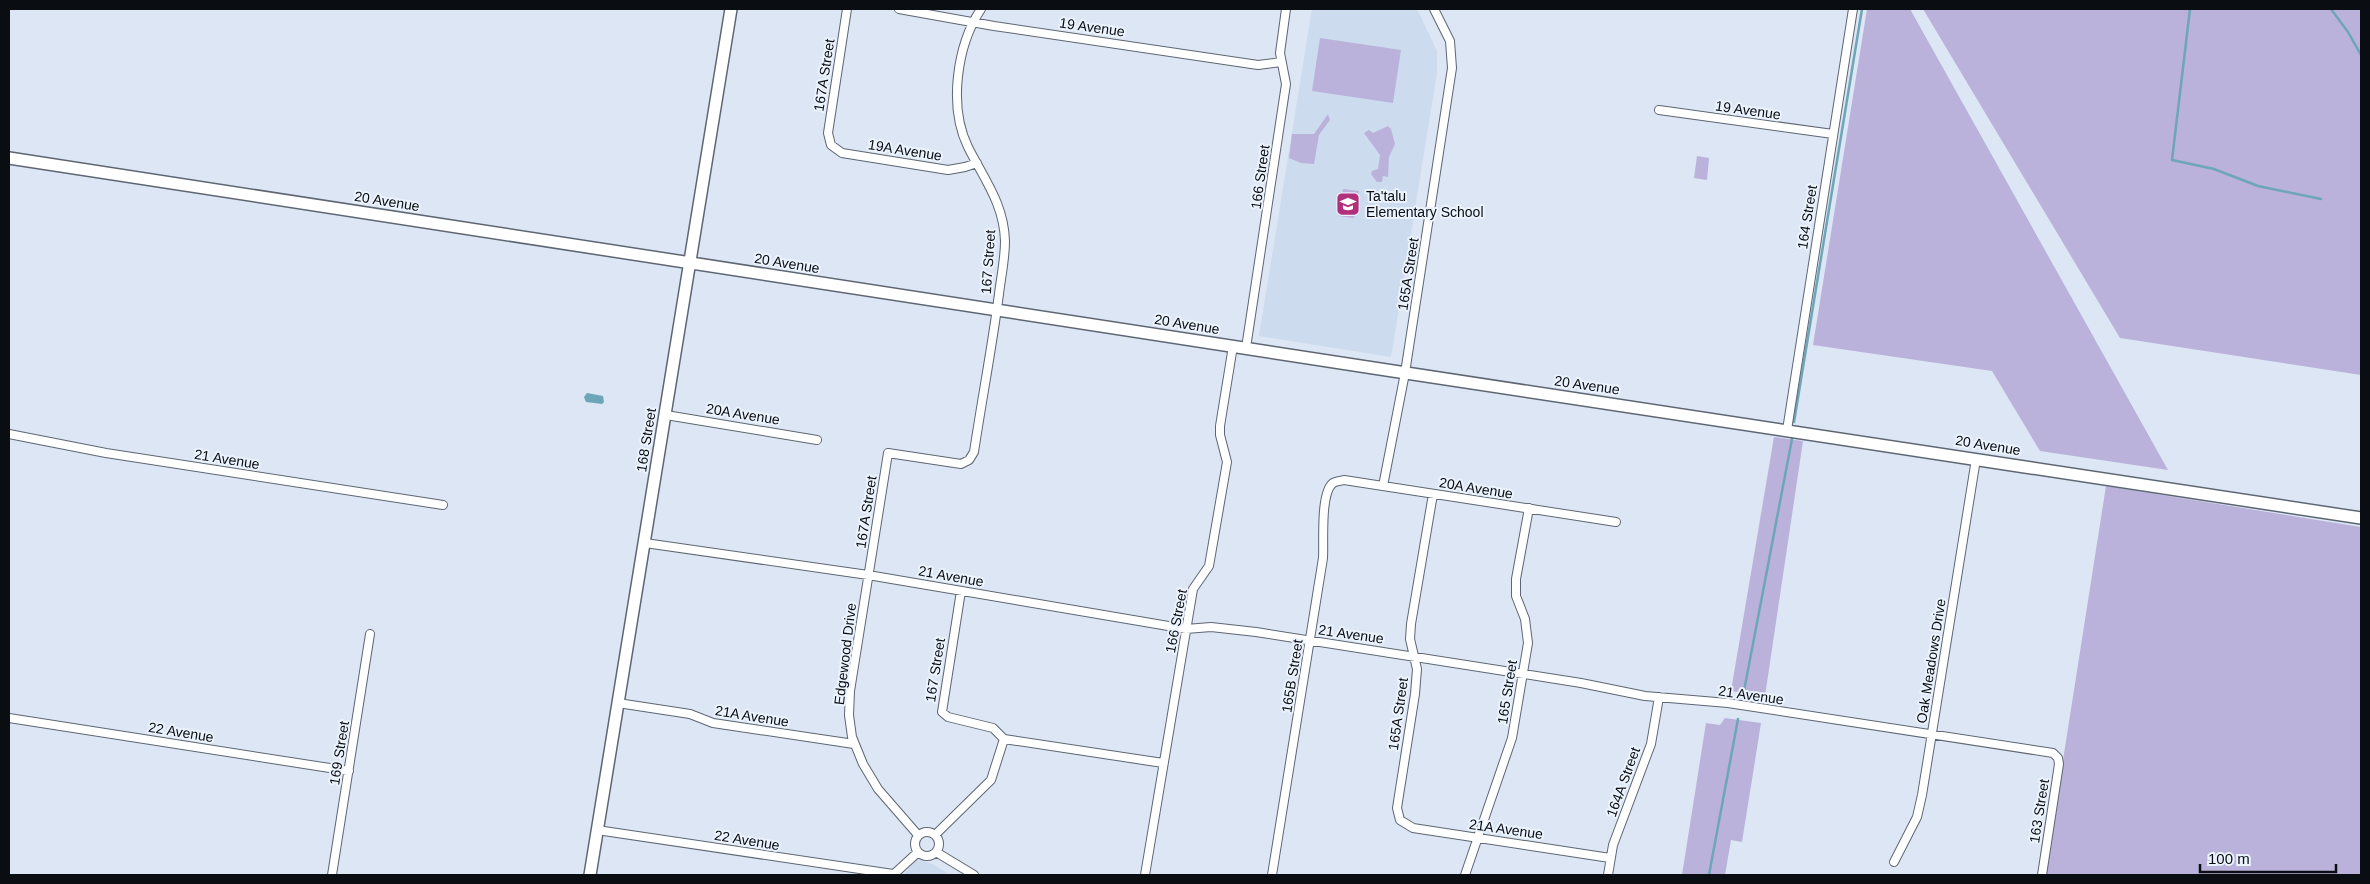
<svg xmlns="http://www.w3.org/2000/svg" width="2370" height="884" viewBox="0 0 2370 884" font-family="Helvetica,sans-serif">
	<rect width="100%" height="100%" fill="#dce6f4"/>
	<!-- built -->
	<path fill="#cddbee" d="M1312,9H1417L1437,51V73L1391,357L1259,336Z
		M916,859L933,864L950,875H904Z"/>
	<!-- green -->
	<path fill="#bab2db" d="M1867,9H1910L2168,470L2040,451L1992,371L1813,345Z
		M1923,9H2361V375L2120,338Z
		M1320,38L1401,50L1393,103L1312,91Z
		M1328,114L1330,120L1319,135L1314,164L1301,163L1289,158L1292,134H1314Z
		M1388,126L1391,129L1395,144L1389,157L1388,177L1383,176L1382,182H1377L1371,174L1372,171L1378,169L1380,155L1364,133L1369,130L1373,133Z
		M1697,156L1709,158L1707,180L1694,178Z
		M1343,189L1359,191L1354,218L1339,216Z
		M1774,437L1803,441L1765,696L1731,691Z
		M2106,486L2361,527V875H2045Z
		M1725,718L1761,723L1742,842L1731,840L1725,875H1682L1706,723L1720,725Z"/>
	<!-- water -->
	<path fill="#6ea5b7" d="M587,393L603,396L604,402L602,404L586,402L584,397Z"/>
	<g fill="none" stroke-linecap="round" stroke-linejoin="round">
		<!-- stream -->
		<path stroke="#6ea5b7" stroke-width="2.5" d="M2190,9L2172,160L2214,169L2258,186L2321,199
			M2331,9L2348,32L2361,55
			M1794,422L1862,9
			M1744,691L1792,439
			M1709,875L1738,719"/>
		<!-- street casing -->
		<g stroke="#5d6672" stroke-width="10">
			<path id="street" d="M847,9L828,133L831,145L842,153L948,170L965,167L977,163
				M899,9L994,26L1258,65L1281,62
				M1659,110L1833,134
				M1246,348L1286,84L1280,53L1286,9
				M666,415L817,440
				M1787,430L1853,9
				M9,434L106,453L443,505
				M1383,486L1405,373L1452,68L1450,41L1434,9
				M1433,494L1411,624L1410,639L1417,669L1415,694L1397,808L1400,820L1413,828L1610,858
				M645,543L868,575L1186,629L1211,627L1256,632L1581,683L1645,696L1728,703L2053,753L2058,758L2059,764L2042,875
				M618,703L690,714L713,723L854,744
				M9,718L349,771
				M1004,739L1163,763
				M597,830L893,874
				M915 844a12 12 0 1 1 24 0a12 12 0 1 1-24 0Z
				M918,835L878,789L863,764L852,737L849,715L850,691L888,453L961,464L969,460L974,452C982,399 992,347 999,294C1001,277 1005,259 1005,241C1004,204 984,179 968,147C948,106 957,45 981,9
				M935,835L991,780L1004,739L993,728L948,717L942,712L961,591
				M936,852L974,875
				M1894,862L1917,817L1922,795L1976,459
				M332,875L370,634
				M893,875L917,853
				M1145,875L1193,589L1209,566L1227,462L1220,435V426L1233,346
				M1272,875L1323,558C1324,542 1320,493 1333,483C1336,481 1341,481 1344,480L1616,522
				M1465,875L1512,738L1528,643L1525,619L1516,596V579L1529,508
				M1608,875L1613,845L1651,744L1659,697"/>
		</g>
		<!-- secondary casing -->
		<g stroke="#5d6672" stroke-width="14">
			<path id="secondary" d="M9,158L1393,371L2361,518
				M590,875L731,9"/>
		</g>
		<!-- street -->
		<use href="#street" stroke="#fff" stroke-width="8"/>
		<!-- secondary -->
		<use href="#secondary" stroke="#fff" stroke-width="11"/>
	</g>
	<!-- icons -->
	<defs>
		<g id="school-square" transform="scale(1.25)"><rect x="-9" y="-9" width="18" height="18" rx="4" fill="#b0307c" stroke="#ebf3fe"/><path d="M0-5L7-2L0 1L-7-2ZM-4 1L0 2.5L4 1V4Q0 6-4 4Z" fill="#fff"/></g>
	</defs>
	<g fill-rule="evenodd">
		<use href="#school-square" x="1348" y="204"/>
	</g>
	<g text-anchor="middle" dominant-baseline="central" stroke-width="4" stroke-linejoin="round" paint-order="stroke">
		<!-- street labels -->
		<g font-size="14" fill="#0a0d12" stroke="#ebf3fe">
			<text transform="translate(1092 27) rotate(8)">19 Avenue</text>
			<text transform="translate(824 75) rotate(-81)">167A Street</text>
			<text transform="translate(1748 110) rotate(8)">19 Avenue</text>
			<text transform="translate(905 150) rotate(9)">19A Avenue</text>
			<text transform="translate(1260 177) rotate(-82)">166 Street</text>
			<text transform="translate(387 201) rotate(9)">20 Avenue</text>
			<text transform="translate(1807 217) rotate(-81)">164 Street</text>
			<text transform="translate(988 262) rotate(-86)">167 Street</text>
			<text transform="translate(787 263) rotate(9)">20 Avenue</text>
			<text transform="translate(1408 274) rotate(-81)">165A Street</text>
			<text transform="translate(1187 324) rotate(9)">20 Avenue</text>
			<text transform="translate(1587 385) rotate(8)">20 Avenue</text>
			<text transform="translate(743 414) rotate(9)">20A Avenue</text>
			<text transform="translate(646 440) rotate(-81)">168 Street</text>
			<text transform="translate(1988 445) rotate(9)">20 Avenue</text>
			<text transform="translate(227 459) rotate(9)">21 Avenue</text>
			<text transform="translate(1476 488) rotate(9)">20A Avenue</text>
			<text transform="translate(866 512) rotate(-81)">167A Street</text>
			<text transform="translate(951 576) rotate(10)">21 Avenue</text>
			<text transform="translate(1176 621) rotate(-79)">166 Street</text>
			<text transform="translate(1351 634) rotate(8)">21 Avenue</text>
			<text transform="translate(845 654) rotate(-83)">Edgewood Drive</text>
			<text transform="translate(1931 661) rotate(-81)">Oak Meadows Drive</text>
			<text transform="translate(935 670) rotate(-81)">167 Street</text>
			<text transform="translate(1292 676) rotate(-81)">165B Street</text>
			<text transform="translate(1507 692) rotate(-81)">165 Street</text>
			<text transform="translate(1751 695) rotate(8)">21 Avenue</text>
			<text transform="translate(1398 714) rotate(-82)">165A Street</text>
			<text transform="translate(752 716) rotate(9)">21A Avenue</text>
			<text transform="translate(181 732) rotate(9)">22 Avenue</text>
			<text transform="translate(339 753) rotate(-81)">169 Street</text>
			<text transform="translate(1623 782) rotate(-70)">164A Street</text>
			<text transform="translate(2039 811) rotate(-81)">163 Street</text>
			<text transform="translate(1506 829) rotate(8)">21A Avenue</text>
			<text transform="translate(747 840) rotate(9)">22 Avenue</text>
		</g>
		<!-- poi labels -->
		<g font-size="14" fill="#0a0d12" stroke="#ebf3fe" text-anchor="start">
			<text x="1366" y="196">Ta'talu<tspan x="1366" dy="16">Elementary School</tspan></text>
		</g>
	</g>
	<!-- border -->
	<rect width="2370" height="884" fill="none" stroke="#0a0d12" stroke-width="20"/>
	<!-- scale -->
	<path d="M2200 864v8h136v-8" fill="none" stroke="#0a0d12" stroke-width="2.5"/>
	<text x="2208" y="864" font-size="15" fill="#0a0d12" stroke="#ebf3fe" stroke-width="4" paint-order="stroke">100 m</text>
</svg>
